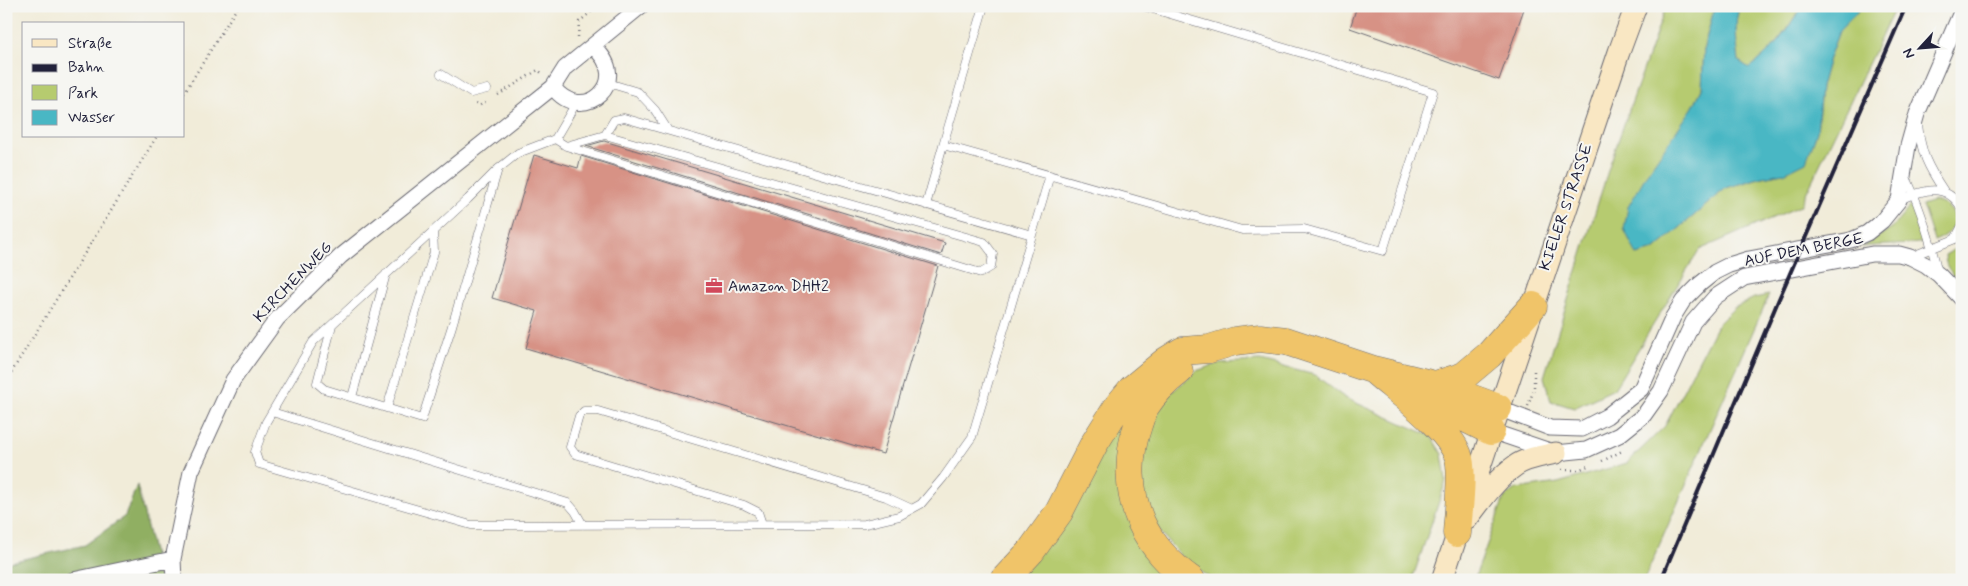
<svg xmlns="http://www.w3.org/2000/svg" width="1968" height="586" viewBox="0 0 1968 586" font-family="Mynerve,sans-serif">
	<rect width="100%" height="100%" fill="#f6f6f2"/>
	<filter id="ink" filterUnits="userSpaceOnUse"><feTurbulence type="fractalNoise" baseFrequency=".02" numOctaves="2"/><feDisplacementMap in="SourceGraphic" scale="10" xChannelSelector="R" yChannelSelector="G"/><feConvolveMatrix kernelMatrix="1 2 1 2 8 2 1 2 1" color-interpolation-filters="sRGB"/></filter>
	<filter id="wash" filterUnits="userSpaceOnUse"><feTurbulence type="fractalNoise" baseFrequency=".0096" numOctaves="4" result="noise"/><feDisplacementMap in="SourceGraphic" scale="20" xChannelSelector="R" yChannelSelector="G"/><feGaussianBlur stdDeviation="1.12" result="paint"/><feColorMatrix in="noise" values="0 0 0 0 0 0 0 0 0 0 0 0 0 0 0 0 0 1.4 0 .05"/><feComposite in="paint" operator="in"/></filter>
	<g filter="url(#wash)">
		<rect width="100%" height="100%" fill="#f1ecd9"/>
		<!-- green -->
		<path fill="#b6cb6f" stroke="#6c7655" d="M1666,6H1715L1704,47L1702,89L1693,107L1637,255L1654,250L1726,188L1762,177L1784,173L1817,132L1821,87L1829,58L1839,31L1861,8L1860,6H1896L1800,206L1699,250L1614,389L1574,408L1551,401L1544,377L1611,161Z
			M1740,6H1802C1786,30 1773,52 1749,68L1739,61C1737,43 1733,23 1740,6Z
			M1934,201C1963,208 1960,232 1934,241L1922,205Z
			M1912,204L1924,242C1904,246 1883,244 1862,247L1893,227Z
			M1962,245V270L1953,276L1946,263L1945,255Z
			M1769,295L1644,580H1474L1504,498L1516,489L1558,483L1627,463L1665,426L1717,325L1734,308L1754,298Z
			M1260,361L1315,375L1345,398L1431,436L1442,454L1446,481L1412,580H1213L1185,561L1159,531L1142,504L1141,471L1149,428L1165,398L1196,371L1220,363Z
			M1129,403L1119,445L1172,580H1018Z"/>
		<!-- forest -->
		<path fill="#90af62" stroke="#59684e" d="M137,485L160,580H6V563L85,545L125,516Z"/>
		<!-- water -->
		<path fill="#49b7c4" stroke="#366c80" d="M1715,6H1740C1733,23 1737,43 1739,61L1749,68C1773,52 1787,30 1802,6H1860L1861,8L1839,31L1829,58L1821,87L1817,132L1806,162L1784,173L1762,177L1726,188L1654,250L1637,255L1624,229L1628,207L1648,172L1693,107L1702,89L1704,47Z"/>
		<g id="blocks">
			<!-- building -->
			<path fill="#d79285" d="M1357,6H1525L1499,80L1350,28Z
				M604,141L945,243L941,255L586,146Z
				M534,155L578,168L581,156L938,266L883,454L526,348L537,311L492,298Z"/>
		</g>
	</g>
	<g filter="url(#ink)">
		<use href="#blocks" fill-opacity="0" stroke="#6a6972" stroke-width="1"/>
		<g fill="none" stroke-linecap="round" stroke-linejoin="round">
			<!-- service casing -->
			<g stroke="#6a6972" stroke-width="9">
				<path id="service" d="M984,6L943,145L1242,230L1304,229L1383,251L1433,92L1143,6
					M441,74L471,93L487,89
					M608,83L638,92L655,110L667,129
					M1918,124C1921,154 1928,167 1944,191
					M555,139L566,146L605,135L984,242L993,254L991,267L981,273L566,146
					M498,169L468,199L313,342L266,422L255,452L259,464L471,525L865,524L899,516L921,504L943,478L972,437L1032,235L624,118L614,120L605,135
					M1905,175C1920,206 1930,239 1938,273
					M1899,200C1923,190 1946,181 1962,209
					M926,205L943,145
					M1032,235L1050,175
					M1910,257L1955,239L1962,226
					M332,325L317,383L324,389L422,419L452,326L498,169L518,153L555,139L576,103
					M352,397L386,274
					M387,408L434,252L433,231
					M272,412L568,503L575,511L583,525
					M762,524L758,512L744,505L575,454L570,447L579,416L584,411H598L886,497L912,509"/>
			</g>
			<!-- minor casing -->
			<g stroke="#6a6972" stroke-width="17">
				<path id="minor" d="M592,46C636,81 582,127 553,87L565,68Z
					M592,46L641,6
					M1498,408L1550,428L1582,429L1607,416L1641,389L1673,317L1683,301L1700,284L1715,272L1729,265L1749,259L1851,240L1867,233L1882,221L1899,200L1908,146L1917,114L1962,10
					M1491,431L1556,453L1586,450L1619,435L1644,415L1661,391L1693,322L1715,297L1744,278L1872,254H1899L1910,257L1926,265L1939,275L1962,299
					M73,580L173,559
					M174,580L173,559L191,472L233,380L277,319L341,256L553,87"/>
			</g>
			<!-- secondary casing -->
			<g stroke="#6a6972" stroke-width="23">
				<path id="secondary" d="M1467,519C1481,501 1496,479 1515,466C1526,458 1543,456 1556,453
					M1442,580L1619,52L1636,6"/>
			</g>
			<!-- motorway casing -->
			<g stroke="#6a6972" stroke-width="29">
				<path id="motorway" d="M1179,371C1166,381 1154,393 1145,407C1142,412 1140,419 1138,425C1127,456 1128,492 1141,522C1151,545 1171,566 1191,580
					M1377,373C1400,393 1447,427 1458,455C1464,471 1458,515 1457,533
					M1435,385L1464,376L1489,355L1533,306
					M1419,395L1491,431
					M1004,580L1031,551L1059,512L1094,444L1118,406L1132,389L1166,361L1182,351L1209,349L1235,341L1260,338L1286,341L1374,370L1435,385L1498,408"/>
			</g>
			<!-- path -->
			<path stroke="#6a6972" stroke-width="2.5" stroke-dasharray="1 4" stroke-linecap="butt" d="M578,37L579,22L598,6
				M184,93L238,6
				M498,95L538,70L544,75
				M476,104L479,106L487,101
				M6,381L157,136
				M1528,406L1534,389V367
				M1602,461L1624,450
				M1562,470H1578L1588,466"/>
			<!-- service -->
			<use href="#service" stroke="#fff" stroke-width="8"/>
			<!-- minor -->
			<use href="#minor" stroke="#fff" stroke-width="15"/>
			<!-- secondary -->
			<use href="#secondary" stroke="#f9e7c3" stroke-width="21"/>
			<!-- motorway -->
			<use href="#motorway" stroke="#f0c469" stroke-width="28"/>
			<!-- rail -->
			<path stroke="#22223b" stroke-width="4" d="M1661,580L1778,301L1906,6"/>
		</g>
	</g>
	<!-- icons -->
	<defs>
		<g id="office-bare" transform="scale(1.35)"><path d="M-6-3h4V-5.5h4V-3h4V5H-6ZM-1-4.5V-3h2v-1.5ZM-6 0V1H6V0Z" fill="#d1495b" stroke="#f6f6f2" stroke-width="2.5" paint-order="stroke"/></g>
	</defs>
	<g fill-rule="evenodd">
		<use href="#office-bare" x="714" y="286"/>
	</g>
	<g text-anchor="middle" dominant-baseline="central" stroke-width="4" stroke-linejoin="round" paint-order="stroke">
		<!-- street labels -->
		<g font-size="16" fill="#22223b" stroke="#f6f6f2">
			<text transform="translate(1566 207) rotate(-71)">KIELER STRASSE</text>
			<text transform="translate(1804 250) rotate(-11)">AUF DEM BERGE</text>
			<text transform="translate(293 282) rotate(-46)">KIRCHENWEG</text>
		</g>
		<!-- poi labels -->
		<g font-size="16" fill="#22223b" stroke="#f6f6f2" text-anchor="start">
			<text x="728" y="286">Amazon DHH2</text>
		</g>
	</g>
	<!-- margin -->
	<rect width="1968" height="586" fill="none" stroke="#f6f6f2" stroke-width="25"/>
	<!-- legend -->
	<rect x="22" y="22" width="162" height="115" fill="#f6f6f2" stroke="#a1a1a9"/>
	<rect x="32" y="39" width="25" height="8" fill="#f9e7c3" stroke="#a1a1a9"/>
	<text x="68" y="48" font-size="15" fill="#22223b">Straße</text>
	<rect x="32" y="64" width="25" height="8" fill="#22223b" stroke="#a1a1a9"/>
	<text x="68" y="72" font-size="15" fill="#22223b">Bahn</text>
	<rect x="32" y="85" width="25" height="15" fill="#b6cb6f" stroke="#a1a1a9"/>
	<text x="68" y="98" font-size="15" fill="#22223b">Park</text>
	<rect x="32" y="110" width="25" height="15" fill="#49b7c4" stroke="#a1a1a9"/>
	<text x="68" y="122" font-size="15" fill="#22223b">Wasser</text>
	<!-- north arrow -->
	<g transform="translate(1920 48) rotate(244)" stroke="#f6f6f2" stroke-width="4" paint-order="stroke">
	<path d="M0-4L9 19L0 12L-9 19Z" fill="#22223b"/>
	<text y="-8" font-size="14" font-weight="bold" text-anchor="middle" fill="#22223b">N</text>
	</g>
</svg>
